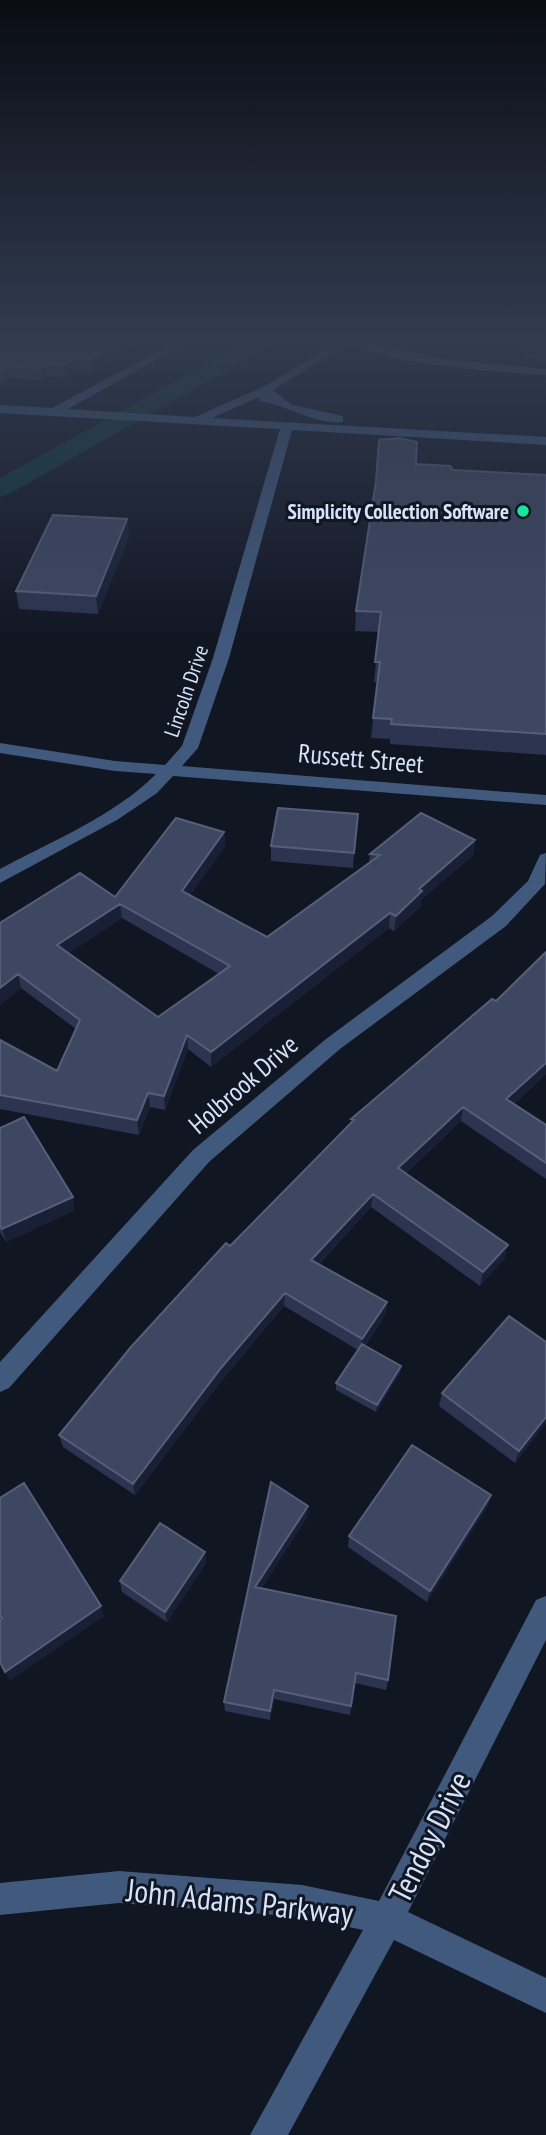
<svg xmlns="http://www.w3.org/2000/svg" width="546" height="2135" viewBox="0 0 546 2135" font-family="'PT Sans Narrow',sans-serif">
	<rect width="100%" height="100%" fill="#111623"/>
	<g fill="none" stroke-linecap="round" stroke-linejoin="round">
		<!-- canal -->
		<path fill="#0f353d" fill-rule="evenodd" d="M246,342H272L269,347L9,494L0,497V478Z"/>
		<!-- minor -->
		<path fill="#41597d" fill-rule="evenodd" d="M176,342H188L68,409L195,417L263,387L338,342H350L273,390L292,405L343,416V422C314,425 285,404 260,401L259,397L212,418L546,437V445L292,430L229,658L198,748L182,766L546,795V805L173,776L157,793L117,820L0,883V869C50,842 116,815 156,774L115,771L0,753V743L115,761L165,765L182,746L213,658L280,429L0,413V405L52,408Z
			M353,342H368L451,360L546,369V375C510,373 375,364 353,342Z
			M546,853L545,884L506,926L340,1049L209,1162L9,1388L0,1392V1362L193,1150L326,1039L492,916L528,881L540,855Z
			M546,1596V1640L408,1912L546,1978V2013L394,1940L288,2135H250L363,1930L302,1917L119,1903L0,1915V1883L119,1871L302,1885L379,1901L536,1600Z"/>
	</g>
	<!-- wall -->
	<path fill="#2c344f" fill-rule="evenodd" d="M0,342H141L90,371L81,369L65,377L46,376L44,380L9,378L6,383H0Z
		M525,342H546V362L523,356Z
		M416,464L453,470L546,475V755L390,744V739L371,738L377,682H374L379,632L355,631L356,611Z
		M127,519L129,537L98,614L19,609L16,591Z
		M358,814L353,868L271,861V846Z
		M224,832L225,846L190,895L267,937L369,863L370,854L475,840L473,855L421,900V906L394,931L389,928L211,1067L188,1049L165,1110L150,1107L139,1135L0,1109V1040L57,1071L76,1029L21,988L0,1005V923L115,897ZM122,918L219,974L158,1017L69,953Z
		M546,1074L514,1104L546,1125V1179L461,1121L405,1174L505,1258L480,1286L371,1207L319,1264L387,1302L385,1315L365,1346L401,1366L400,1373L376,1412L336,1390V1383L358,1350L284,1306L222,1380L135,1495L63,1447L59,1435L230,1246L351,1123V1119Z
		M0,1128L75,1210L6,1242L0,1232Z
		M442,1393L546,1423L515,1463L439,1406Z
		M271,1482L307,1517L261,1589L388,1680L386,1690L355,1683L350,1715L274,1699L270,1720L225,1711L224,1702Z
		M491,1495L487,1507L427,1602L348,1547L349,1536Z
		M205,1552L206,1563L167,1622L122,1592L120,1581Z"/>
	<!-- shaded-wall -->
	<path fill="#192036" d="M120,342H141L90,371L89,359Z
		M80,357L81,369L65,377L64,365Z
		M44,364L46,376L44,380L42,368Z
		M7,366L9,378L6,383L4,371Z
		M127,519L129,537L98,614L96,596Z
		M358,814V829L353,868L354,853Z
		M224,832L225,846L183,906L182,891Z
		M475,840L473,855L421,900V906L394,931L396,916L419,889Z
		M120,904L122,918L60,959L57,945Z
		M390,913L389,928L211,1067V1052Z
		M18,974L21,988L0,1005V988Z
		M187,1035L188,1049L165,1110L164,1096Z
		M546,1063V1074L504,1113L506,1099Z
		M148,1093L150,1107L139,1135L137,1120Z
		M463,1107L461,1121L396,1182L398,1168Z
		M373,1194L371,1207L310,1273L311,1260Z
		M73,1197L75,1210L6,1242L2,1229Z
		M508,1245L505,1258L480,1286L483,1272Z
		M285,1293L284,1306L222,1380L135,1495L133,1484L221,1368Z
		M387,1302L385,1315L361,1351L362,1339Z
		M401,1366L400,1373L376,1412L377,1405Z
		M546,1417V1423L515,1463L519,1451Z
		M491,1495L487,1507L427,1602L430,1591Z
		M308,1506L307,1517L255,1598V1587Z
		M205,1552L206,1563L167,1622L165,1612Z
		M101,1606L104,1616L10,1681L5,1672Z
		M274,1690V1699L270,1720V1711Z"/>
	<!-- building -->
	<path fill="#3e4761" stroke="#565f7a" stroke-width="2" fill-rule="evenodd" d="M0,342H120L89,359L80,357L64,365L44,364L42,368L7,366L4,371H0Z
		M399,438L417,442L416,464L450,466L453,470L546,475V734L391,724L392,719L373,718L380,662H375L381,612L356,611L376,481L379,440Z
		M53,515L127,519L96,596L16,591Z
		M278,808L358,814L354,853L271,846Z
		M421,813L475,840L419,889L422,891L396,916L390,913L211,1052L187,1035L164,1096L148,1093L137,1120L0,1095V1040L57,1071L80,1020L18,974L0,988V923L80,873L115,897L176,818L224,832L182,891L267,937L380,855L370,854ZM120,904L230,966L158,1017L57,945Z
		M546,952V1063L506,1099L546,1125V1163L463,1107L398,1168L508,1245L483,1272L373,1194L311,1260L387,1302L362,1339L285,1293L221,1368L133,1484L59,1435L131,1347L226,1243L230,1246L354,1120L351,1119L492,999L496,1001Z
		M24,1117L73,1197L2,1229L0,1225V1128Z
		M509,1316L546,1342V1417L519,1451L442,1393Z
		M362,1344L401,1366L377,1405L336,1383Z
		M412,1445L491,1495L430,1591L349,1536Z
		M271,1482L308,1506L255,1587L396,1616L388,1680L356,1673L351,1706L274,1690L270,1711L224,1702Z
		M24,1483L101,1606L5,1672L0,1662V1620L2,1619L0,1615V1498Z
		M160,1523L205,1552L165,1612L120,1581Z"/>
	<!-- sky -->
	<linearGradient id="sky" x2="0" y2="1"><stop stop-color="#090c13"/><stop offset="0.53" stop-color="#323c50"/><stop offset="1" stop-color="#323c50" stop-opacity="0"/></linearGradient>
	<rect width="546" height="640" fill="url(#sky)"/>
	<!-- markers -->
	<circle fill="#18e69f" stroke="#111623" stroke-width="2.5" cx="523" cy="511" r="7"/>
	<g text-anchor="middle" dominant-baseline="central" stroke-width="6" stroke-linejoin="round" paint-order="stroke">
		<!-- far-poi labels -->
		<g font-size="21" font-weight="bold" fill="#d7e3fb" stroke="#111623" text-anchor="end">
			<text x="509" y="511">Simplicity Collection Software</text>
		</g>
		<!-- far-street labels -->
		<g font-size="21" fill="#d7e3fb" stroke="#111623">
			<text transform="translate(186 691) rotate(-71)">Lincoln Drive</text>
		</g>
		<!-- street labels -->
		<g font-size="26" fill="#d7e3fb" stroke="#111623">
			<text transform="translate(361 758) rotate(5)">Russett Street</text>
			<text transform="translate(243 1084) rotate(-41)">Holbrook Drive</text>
		</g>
		<!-- near-street labels -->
		<g font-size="32" fill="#d7e3fb" stroke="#111623">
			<text transform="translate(429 1837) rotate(-63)">Tendoy Drive</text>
			<text transform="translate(240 1901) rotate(6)">John Adams Parkway</text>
		</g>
	</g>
</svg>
